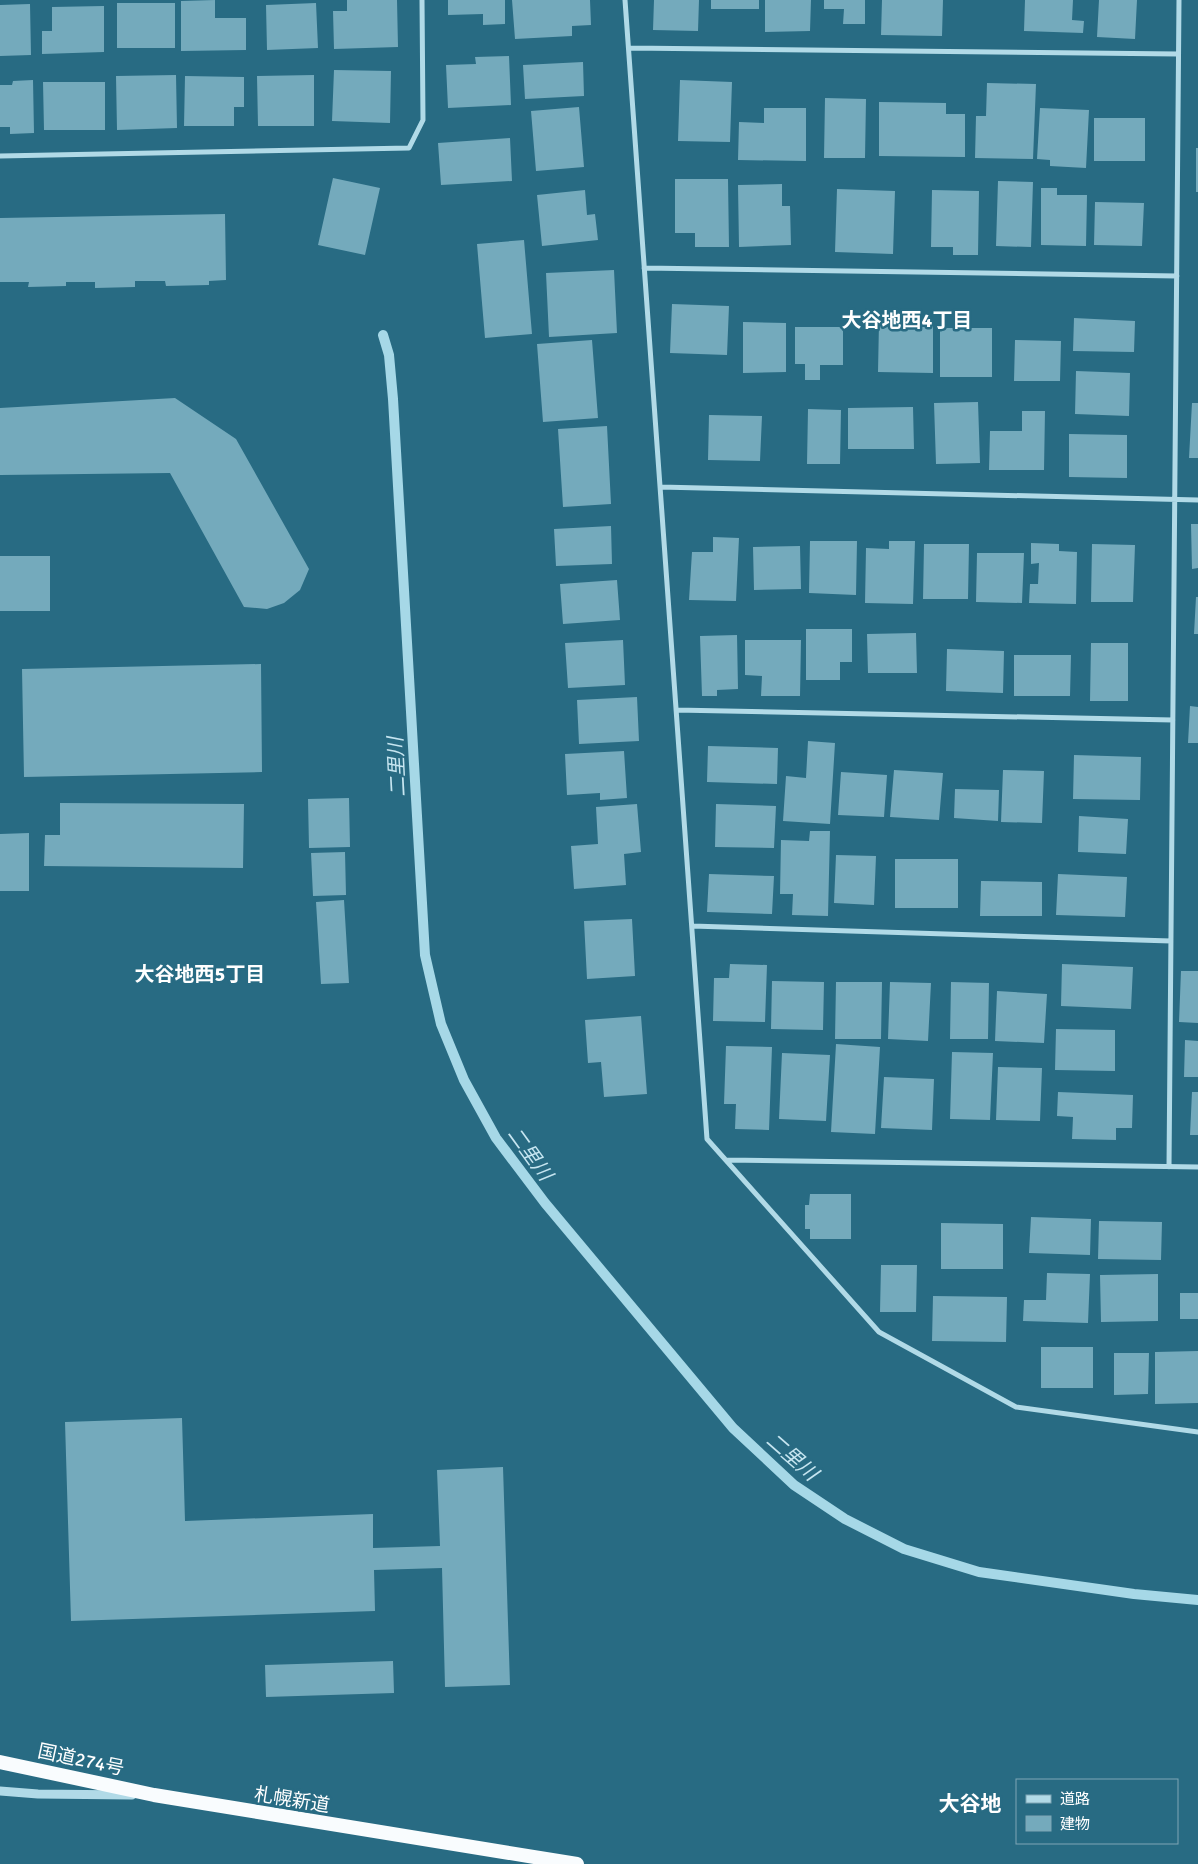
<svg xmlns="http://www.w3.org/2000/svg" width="1198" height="1864" viewBox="0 0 1198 1864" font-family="Signika,'Noto Sans JP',sans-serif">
	<rect width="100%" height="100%" fill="#286b83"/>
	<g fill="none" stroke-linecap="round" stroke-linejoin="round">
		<!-- stream -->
		<path stroke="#a6d8e7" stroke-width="10" d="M383,335L389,355L393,399L425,955L441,1024L464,1080L496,1138L545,1203L733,1428L794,1485L845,1519L904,1549L979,1572L1134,1594L1198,1600"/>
	</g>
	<!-- building -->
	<path fill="#74aabc" d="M215,0V18H246V50L181,51V1Z
		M347,0H397L398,47L334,49L333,11H347Z
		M448,0H505V24L483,25V14L448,15Z
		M512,0H590L591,25L572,26V36L515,39Z
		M654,0H699L698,31L653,30Z
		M711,0H759V9H711Z
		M765,0H811L810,31L765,32Z
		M824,0H865V24H843L844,9H824Z
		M882,0H943L942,36L881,35Z
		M1025,0H1073L1072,20L1084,21L1083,33L1024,31Z
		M1099,0H1137L1135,39L1097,37Z
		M117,3H175V48H117Z
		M316,3L318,48L267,50L266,5Z
		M30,4L31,55L0,56V5Z
		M104,6V52L42,54V31H52V7Z
		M509,56L511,105L448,108L446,65L476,64L475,57Z
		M583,62L584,96L525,99L523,65Z
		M334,70L391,71L390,123L332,121Z
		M176,75L177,128L117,130L116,76Z
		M314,75V126H258L257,76Z
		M185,76L244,77V107H234V126H184Z
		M33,80L34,133L10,134V127H0V85H12L13,81Z
		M680,80L732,82L730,142L678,141Z
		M43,82H105V130H44Z
		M987,83L1036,84L1033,159L975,158L976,116H986Z
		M825,98L866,99L865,158H824Z
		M879,102L946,103V114H965V157L879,156Z
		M579,107L584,167L536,171L531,111Z
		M764,108H806V161L738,160L739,122L764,123Z
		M1040,108L1089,110L1086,168L1050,166V160L1037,159Z
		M1094,118H1145V161H1094Z
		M510,138L512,181L441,185L438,143Z
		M1196,148H1198V192H1196Z
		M333,178L380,188L365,255L318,245Z
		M675,179H728L729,247H695V233H675Z
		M998,181L1033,182L1031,247L996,246Z
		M782,184V206H790L791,245L739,247L738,185Z
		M1041,188H1057V195H1087L1086,246L1041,245Z
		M837,189L895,191L893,254L835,252Z
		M585,190L587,215L595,214L598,240L542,246L537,195Z
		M932,190L979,191L978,255H953V247H931Z
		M1095,202L1144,203L1142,246L1094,245Z
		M225,214L226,280L209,281V285L166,286L165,281H135V287L95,288V282H66V286L28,287L29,282H0V218Z
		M524,240L532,334L485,338L477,244Z
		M614,270L617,333L549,337L546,273Z
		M672,304L729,306L727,355L670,353Z
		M1074,318L1135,321L1134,352L1073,351Z
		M743,322L786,323V372L743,373Z
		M879,322H933V373L878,372Z
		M795,327H843V365H820V380H805V364H795Z
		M940,328H992V377H940Z
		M592,340L598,418L543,422L537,344Z
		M1015,340L1061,341L1060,381H1014Z
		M1076,371L1130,373L1129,416L1075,414Z
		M175,398L236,439L309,569L300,590L284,603L267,609L244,607L170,473L0,475V408Z
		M978,402L980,463L936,464L934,403Z
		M1192,403H1198V458H1189Z
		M913,407L914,449H848V408Z
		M808,409L841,410L840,464H807Z
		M1022,411H1045L1044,470H989L990,431H1022Z
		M709,415L762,416L760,461L708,460Z
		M607,426L611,504L563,507L558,429Z
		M1069,434L1127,435V478L1069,477Z
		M1191,524H1198V568L1192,569Z
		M611,526L612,564L556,566L554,529Z
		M713,537L739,538L736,601L689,600L692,552H713Z
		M810,541H857L856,595L809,593Z
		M889,541H915L913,604L865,603L866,548L889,549Z
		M1031,543L1059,544V551L1077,552L1076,604L1029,603L1030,584H1038L1039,563L1031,564Z
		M924,544H969L968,599H923Z
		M1092,544L1135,545L1133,602H1091Z
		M800,546L801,589L754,590L753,547Z
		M977,553H1024L1022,603L976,602Z
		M0,556H50V611H0Z
		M617,580L620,620L563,624L560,584Z
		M1196,597H1198V634H1194Z
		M806,629H852V662H840V680H806Z
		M916,633L917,673H868L867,634Z
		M737,635L738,689L717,690V696H702L700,636Z
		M623,640L625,685L568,688L565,643Z
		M745,640H801L800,696H761L762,676L745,675Z
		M1091,643H1128V701H1090Z
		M947,649L1004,651L1003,693L946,691Z
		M1014,655H1071L1070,696H1014Z
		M261,664L262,772L24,777L22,669Z
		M637,697L639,741L579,744L577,700Z
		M1190,706L1198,707V743H1188Z
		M808,741L835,743L830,824L783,821L786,776L806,778Z
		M708,746L778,748L777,784L707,782Z
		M624,751L627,798L600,800V793L567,795L565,754Z
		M1074,755L1141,757L1140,800L1073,799Z
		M894,770L943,773L939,820L890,817Z
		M1003,770L1044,771L1042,823L1001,822Z
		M841,772L887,775L884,817L838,815Z
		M955,789L999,790L998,821L954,818Z
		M349,798L350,847L309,848L308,799Z
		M60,803L244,804L243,868L44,866L45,835H60Z
		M637,804L641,852L624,854L626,885L574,889L571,846L598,844L596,807Z
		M716,804L776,806L774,848L715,847Z
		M1079,816L1128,819L1126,854L1078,852Z
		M810,831H830L828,916L792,915L793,894H780L781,840L809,841Z
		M29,833V891H0V834Z
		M345,852L346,895L313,896L311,853Z
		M836,855L876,856L874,905L834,903Z
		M895,859H958V908H895Z
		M709,874L774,876L772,914L707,912Z
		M1058,874L1127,877L1125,917L1056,915Z
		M981,881L1042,882V916H980Z
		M344,900L349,983L321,984L316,902Z
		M632,919L635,976L587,979L584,921Z
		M730,964L767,965L765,1022L713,1021L714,978H729Z
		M1062,964L1133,967L1131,1009L1061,1006Z
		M1181,971H1198V1023L1179,1022Z
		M772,981L824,982L823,1030L771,1029Z
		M836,982H882L881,1039H835Z
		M890,982L931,983L928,1041L888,1039Z
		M951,982L989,983L988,1039H950Z
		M997,991L1047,994L1044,1043L995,1041Z
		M641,1016L647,1094L604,1097L601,1062L588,1063L585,1020Z
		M1056,1029L1115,1030V1071L1055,1070Z
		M1185,1040L1198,1041V1077H1184Z
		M836,1044L880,1047L875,1134L831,1132Z
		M726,1046L772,1047L769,1130L735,1129L736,1104H724Z
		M952,1052L993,1053L990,1120L950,1119Z
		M782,1053L830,1055L826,1121L779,1119Z
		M998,1067L1042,1068L1040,1121L996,1120Z
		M884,1077L934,1079L932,1130L881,1128Z
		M1058,1092L1133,1095L1132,1128H1116V1140L1072,1139L1073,1117L1057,1116Z
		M1192,1092H1198V1135H1190Z
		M810,1194H851V1239H810V1229H805V1205H809Z
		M1031,1217L1091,1219L1090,1255L1029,1253Z
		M1099,1221L1162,1222L1161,1260L1098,1259Z
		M941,1223L1003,1224V1269H941Z
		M881,1265H917L916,1312H880Z
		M1047,1273L1090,1274L1088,1323L1023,1321L1024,1300H1046Z
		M1158,1274V1321L1101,1322L1100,1275Z
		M1180,1293H1198V1319H1180Z
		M933,1296L1007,1297L1006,1342L932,1341Z
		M1041,1347H1093V1388H1041Z
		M1198,1351V1403L1155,1404V1352Z
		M1114,1353H1149L1148,1394L1114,1395Z
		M182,1418L185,1521L373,1514V1548L440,1546L437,1470L503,1467L510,1685L445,1687L442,1568L374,1570L375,1611L71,1621L65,1422Z
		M393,1661L394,1693L266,1697L265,1665Z"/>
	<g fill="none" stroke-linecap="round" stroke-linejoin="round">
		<!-- minor -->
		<path stroke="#b1dae7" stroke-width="5" d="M625,0L707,1139L879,1332L1016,1407L1198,1432
			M629,48L1178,54
			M0,156L409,148L423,120L422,0
			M644,268L1177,276
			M660,487L1198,500
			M676,710L1173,720
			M692,926L1171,941
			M726,1160L1198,1167
			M1169,1167L1179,0"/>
		<!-- tertiary -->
		<path stroke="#b1dae7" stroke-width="9" d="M0,1791L38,1794L132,1795"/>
		<!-- trunk -->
		<path stroke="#f9fcfe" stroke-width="14" d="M0,1762L154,1795L577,1864"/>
	</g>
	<g text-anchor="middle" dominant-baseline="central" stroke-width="5" stroke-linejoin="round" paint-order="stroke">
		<!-- street labels -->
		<g font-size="19" fill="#fff" stroke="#286b83">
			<text transform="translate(81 1760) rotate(12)">国道274号</text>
			<text transform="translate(292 1800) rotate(9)">札幌新道</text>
		</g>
		<!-- neighbourhood labels -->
		<g font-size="20" font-weight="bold" fill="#fff" stroke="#286b83">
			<text x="907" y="320">大谷地西4丁目</text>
			<text x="200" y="974">大谷地西5丁目</text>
		</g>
		<!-- water labels -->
		<g font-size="20" font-style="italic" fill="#c7e6f1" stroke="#286b83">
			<text transform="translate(397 767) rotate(-93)">二里川</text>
			<text transform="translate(530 1154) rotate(54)">二里川</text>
			<text transform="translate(792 1457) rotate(41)">二里川</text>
		</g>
		<!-- quarter labels -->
		<g font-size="21" font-weight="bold" fill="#fff" stroke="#286b83">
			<text x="970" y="1804">大谷地</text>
		</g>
	</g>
	<!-- legend -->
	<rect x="1016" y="1779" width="162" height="65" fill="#286b83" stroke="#7ea6b5"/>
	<rect x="1026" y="1795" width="25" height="8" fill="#b1dae7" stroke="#7ea6b5"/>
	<text x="1060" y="1804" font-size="15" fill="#ffffff">道路</text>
	<rect x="1026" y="1816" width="25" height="15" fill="#74aabc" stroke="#7ea6b5"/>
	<text x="1060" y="1829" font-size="15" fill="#ffffff">建物</text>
</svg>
